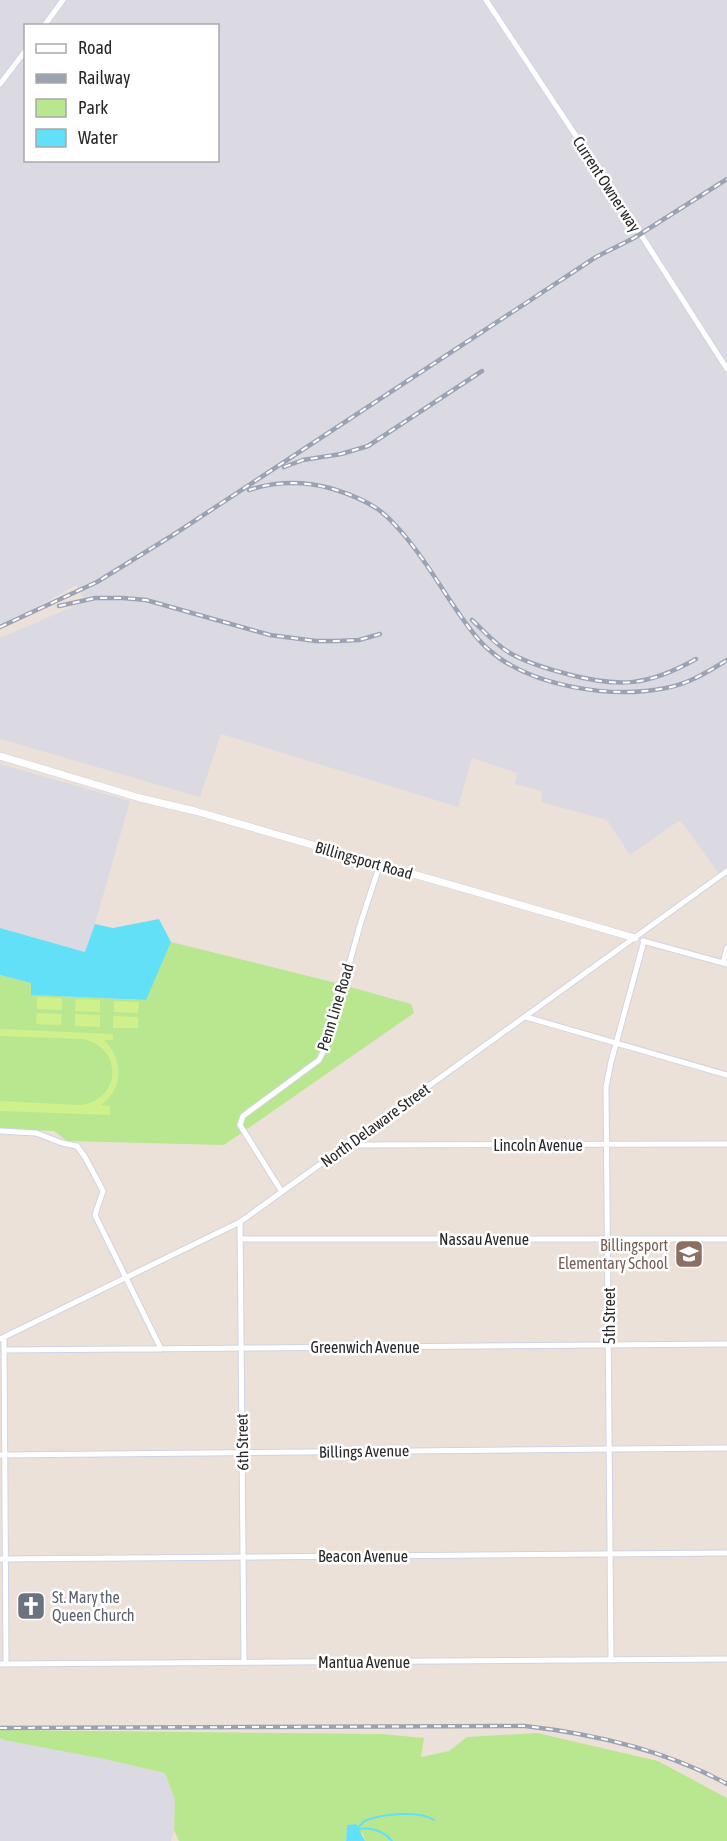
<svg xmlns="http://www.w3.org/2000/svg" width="727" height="1841" viewBox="0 0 727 1841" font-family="'Asap Condensed',sans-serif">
	<rect width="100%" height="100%" fill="#ece1d8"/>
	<!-- industrial -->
	<path fill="#dbdae3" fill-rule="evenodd" d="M0,0H727V873L721,877L680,820L630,855L607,820L541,802L542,791L515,784L517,773L472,758L458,807L221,734L200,797L0,739V638L86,601L76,585L0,628ZM26,26H218V160H26Z
		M0,764L130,801L95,924L86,952L0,928Z
		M0,1738L104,1759L165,1773L175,1800L174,1830L171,1841H0Z"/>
	<!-- green -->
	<path fill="#b8e790" d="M171,942L336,983L411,1004L414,1013L224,1145L67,1141L54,1131L0,1129V975L32,983V995L145,1000Z
		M0,1730L382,1734L424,1738L421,1757L449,1751L467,1737L537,1733L658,1761L727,1798V1841H365L363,1834L347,1826L346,1841H179L174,1830L175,1800L165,1773L104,1759L4,1740L0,1738Z"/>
	<!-- pitch -->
	<path fill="#d0f08b" d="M37,997L62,998V1010L37,1009Z
		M76,999L100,1000V1012L75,1011Z
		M114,1001L139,1002L138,1013L114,1012Z
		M37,1013L62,1014L61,1025L36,1024Z
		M75,1014L100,1015V1027L75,1026Z
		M113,1016L138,1017V1028H113Z
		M0,1029L113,1034V1040H104C124,1060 124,1088 101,1105L110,1106V1115L0,1111V1101L78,1105C122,1102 124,1046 82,1039L0,1036Z"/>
	<!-- water -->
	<path fill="#62e0f7" d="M159,919L171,942L146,1000L31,995V983L0,975V928L85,952L95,924L113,928Z
		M356,1824L365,1841H346L347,1825Z"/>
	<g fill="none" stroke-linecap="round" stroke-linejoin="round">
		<!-- stream -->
		<path stroke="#62e0f7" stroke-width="2" d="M356,1829C360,1826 362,1822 367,1820C383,1814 420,1810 434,1820
			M359,1829C371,1827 384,1831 392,1841"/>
		<!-- minor casing -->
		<g stroke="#ced4e3" stroke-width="7">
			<path id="minor" d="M486,0L627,213L727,369
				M44,26L63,0
				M0,84L26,50
				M643,941L727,964
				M723,963L727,948
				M526,1017L727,1075
				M0,1131L36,1133L62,1143L77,1146L85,1157L103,1191L95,1215L161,1349
				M348,1145L727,1144
				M282,1192L240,1125L243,1116L319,1060L328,1042L360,925L380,864
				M240,1222L244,1663
				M240,1239H727
				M4,1337L6,1664
				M0,1339L240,1222L727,871
				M4,1350L727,1344
				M0,1455L727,1448
				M0,1559L727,1553
				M611,1660L606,1087L611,1062L644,941
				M0,1664L727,1659"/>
		</g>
		<!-- tertiary casing -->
		<g stroke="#ced4e3" stroke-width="8">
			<path id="tertiary" d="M0,756L140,798L195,811L635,938"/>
		</g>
		<!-- minor -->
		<use href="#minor" stroke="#fff" stroke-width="5"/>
		<!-- tertiary -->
		<use href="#tertiary" stroke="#fff" stroke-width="7"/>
		<!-- rail casing -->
		<g stroke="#9ba2b4" stroke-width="4.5">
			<path id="rail" d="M284,467L303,460L341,454L368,446L482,371
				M249,490C277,481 305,481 333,489C349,494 365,500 379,510C405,530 431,571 449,599C461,616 473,636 488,649C530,687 612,699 666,688C688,684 708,672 727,660
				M59,606L95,598H123L146,600L270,635L316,641H337L359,640L380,634
				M472,620C484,631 496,645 510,653C527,663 548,669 567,674C619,688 648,686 696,659
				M0,627L97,582L173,535L596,257L634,238L727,179
				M0,1728L525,1726C595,1734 665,1750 727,1784"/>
		</g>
		<!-- rail -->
		<use href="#rail" stroke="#fff" stroke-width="2" stroke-dasharray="7" stroke-linecap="butt"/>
	</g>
	<!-- icons -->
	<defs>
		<g id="school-square" transform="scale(1.5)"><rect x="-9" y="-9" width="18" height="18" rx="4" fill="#8d6e63" stroke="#fff"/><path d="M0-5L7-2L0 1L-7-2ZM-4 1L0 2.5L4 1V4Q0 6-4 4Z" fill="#fff"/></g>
		<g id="church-square" transform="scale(1.5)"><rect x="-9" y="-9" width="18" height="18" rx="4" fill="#6b7280" stroke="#fff"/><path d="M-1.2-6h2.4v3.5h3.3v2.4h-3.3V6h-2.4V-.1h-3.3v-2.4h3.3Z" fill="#fff"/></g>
	</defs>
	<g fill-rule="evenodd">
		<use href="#school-square" x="689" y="1254"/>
		<use href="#church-square" x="31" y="1606"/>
	</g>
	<g text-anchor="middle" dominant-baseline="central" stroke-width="5" stroke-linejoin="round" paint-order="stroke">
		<!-- street labels -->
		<g font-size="16" fill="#282828" stroke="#fff">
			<text transform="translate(607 184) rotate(57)">Current Owner way</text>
			<text transform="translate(364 860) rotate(16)">Billingsport Road</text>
			<text transform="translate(335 1007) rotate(-73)">Penn Line Road</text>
			<text transform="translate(375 1125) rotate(-36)">North Delaware Street</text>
			<text x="538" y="1145">Lincoln Avenue</text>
			<text x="484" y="1239">Nassau Avenue</text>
			<text transform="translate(609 1316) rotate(-90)">5th Street</text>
			<text x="365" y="1347">Greenwich Avenue</text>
			<text transform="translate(242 1442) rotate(-91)">6th Street</text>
			<text transform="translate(364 1451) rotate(-1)">Billings Avenue</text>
			<text x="363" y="1556">Beacon Avenue</text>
			<text x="364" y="1662">Mantua Avenue</text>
		</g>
		<!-- education labels -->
		<g font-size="16" fill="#785e54" stroke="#fff" text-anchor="end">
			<text x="668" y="1245">Billingsport<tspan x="668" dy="18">Elementary School</tspan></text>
		</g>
		<!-- worship labels -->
		<g font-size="16" fill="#5b616d" stroke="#fff" text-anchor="start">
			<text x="52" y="1597">St. Mary the<tspan x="52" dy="18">Queen Church</tspan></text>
		</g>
	</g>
	<!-- legend -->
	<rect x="24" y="24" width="195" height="138" fill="#ffffff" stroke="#a9a9a9" stroke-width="1.5"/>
	<rect x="36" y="44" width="30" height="9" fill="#ffffff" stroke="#a9a9a9" stroke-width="1.5"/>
	<text x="78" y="54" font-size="18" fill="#282828">Road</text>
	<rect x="36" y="74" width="30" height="9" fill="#9ba2b4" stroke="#a9a9a9" stroke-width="1.5"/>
	<text x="78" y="84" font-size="18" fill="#282828">Railway</text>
	<rect x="36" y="99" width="30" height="18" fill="#b8e790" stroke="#a9a9a9" stroke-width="1.5"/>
	<text x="78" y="114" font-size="18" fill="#282828">Park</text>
	<rect x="36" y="129" width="30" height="18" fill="#62e0f7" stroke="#a9a9a9" stroke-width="1.5"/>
	<text x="78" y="144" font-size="18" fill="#282828">Water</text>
</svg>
